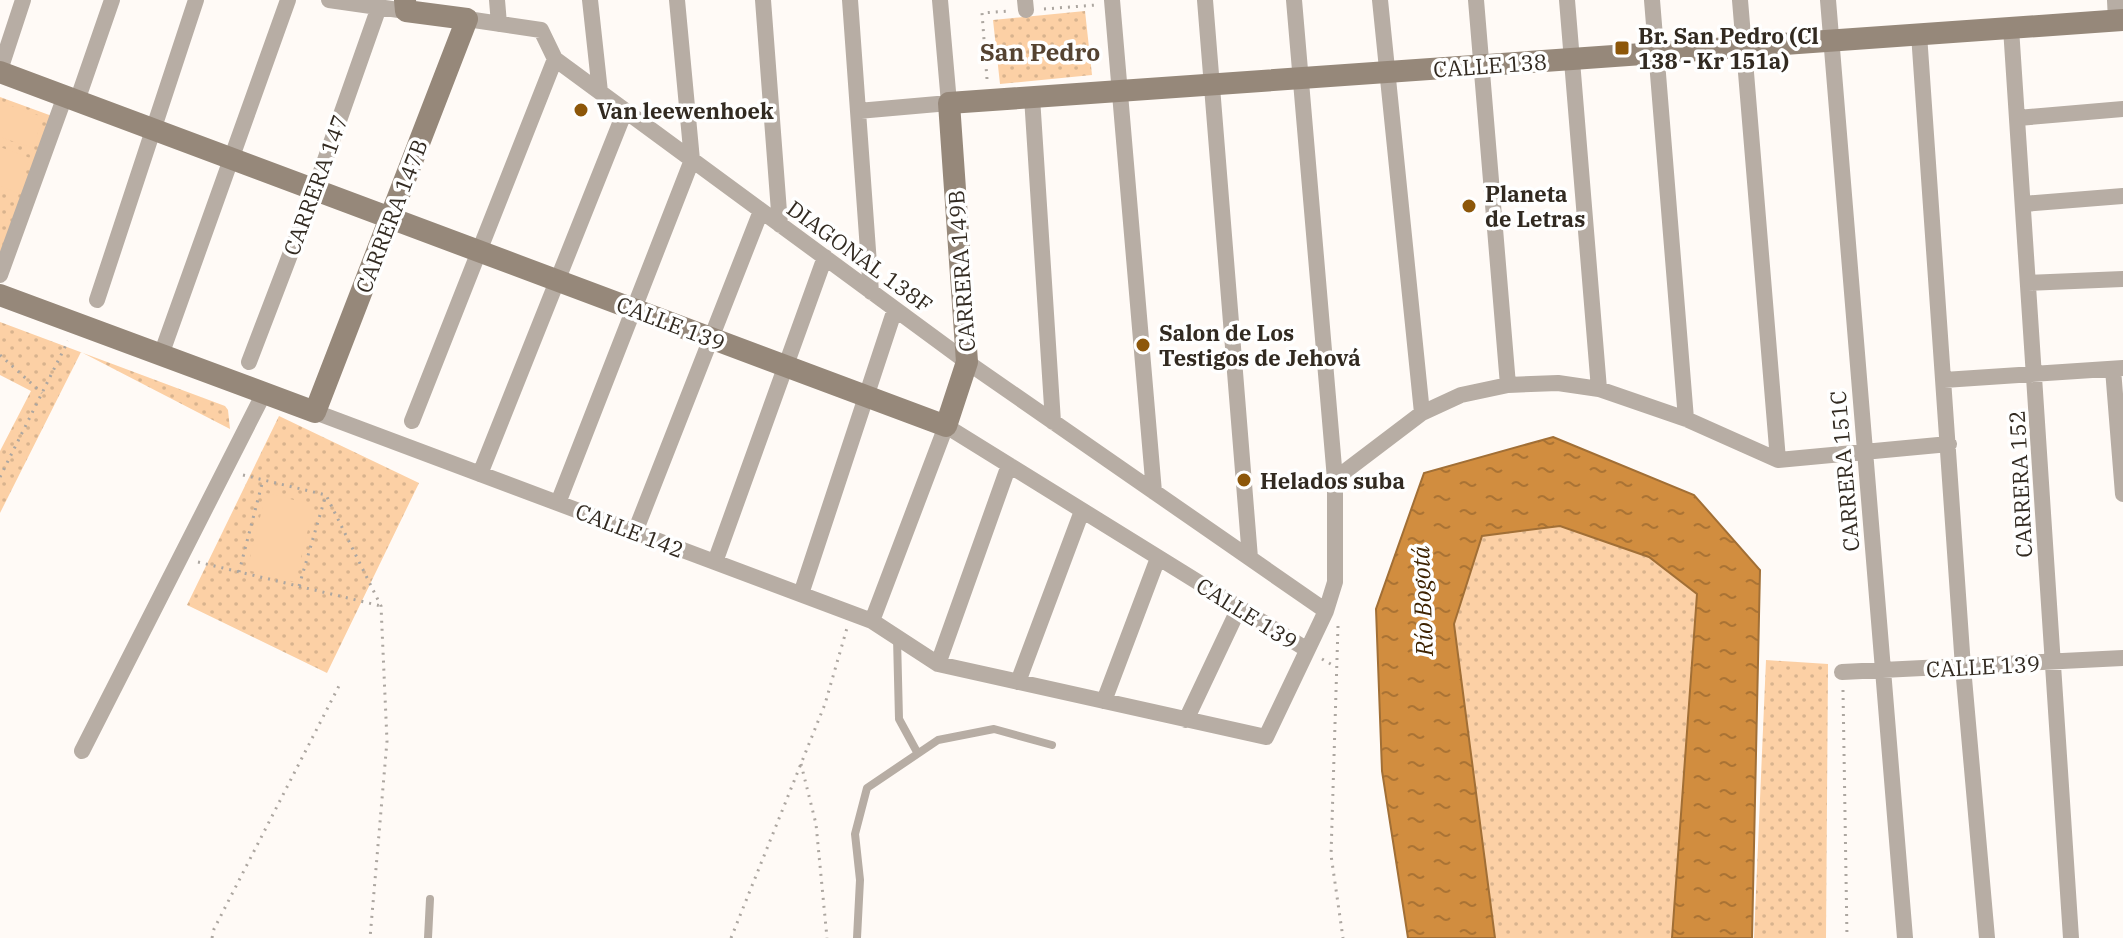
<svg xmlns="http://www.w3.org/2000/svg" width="2123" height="938" viewBox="0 0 2123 938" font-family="'IBM Plex Serif',serif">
	<defs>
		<pattern id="grass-dots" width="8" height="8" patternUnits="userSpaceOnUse" patternTransform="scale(2)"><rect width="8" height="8" fill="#fcd0a5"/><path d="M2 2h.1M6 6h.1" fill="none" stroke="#d8b38e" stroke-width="1.8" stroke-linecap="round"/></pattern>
		<pattern id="water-ripples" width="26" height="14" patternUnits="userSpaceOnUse" patternTransform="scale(2)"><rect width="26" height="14" fill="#d18d3f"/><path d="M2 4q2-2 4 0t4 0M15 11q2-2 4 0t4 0" fill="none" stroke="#aa7334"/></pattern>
	</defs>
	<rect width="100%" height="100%" fill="#fffaf6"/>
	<!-- grass -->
	<path fill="url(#grass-dots)" d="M1085,11L1092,75L1000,84L993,20Z
		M0,97L52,116L0,266Z
		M0,322L225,406L228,410L230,429L81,352L0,513V451L31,391L0,375Z
		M279,416L419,483L327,673L187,605Z
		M1560,526L1649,557L1697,594L1674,938H1495L1454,623L1482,536Z
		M1766,660L1828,664L1826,938H1754Z"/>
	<!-- garden -->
	<path fill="#fcd0a5" d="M0,102L43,117L33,148L0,137Z
		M0,147L30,158L18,193L0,186Z
		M266,493L314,505L295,582L247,570Z"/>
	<!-- water -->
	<path fill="url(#water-ripples)" stroke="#a16f36" stroke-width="2" d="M1553,437L1694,495L1760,570L1752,938H1672L1697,594L1649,557L1560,526L1482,536L1454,624L1495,938H1408L1382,771L1376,609L1424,473Z"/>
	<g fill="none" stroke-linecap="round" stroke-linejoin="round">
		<!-- path -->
		<path stroke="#aca6a0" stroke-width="3" stroke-dasharray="2 6" stroke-linecap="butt" d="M1044,9L1096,5
			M987,79L982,13L1009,11
			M0,355L42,393
			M243,475L326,495L381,606L387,741L370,938
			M0,477L68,341
			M198,562L381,606
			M239,572L263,480
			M299,586L325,498
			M1338,626L1331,855L1343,938
			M1322,659L1336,667
			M1843,690L1847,938
			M801,764L816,824L827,938
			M212,938L214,929L341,682
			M731,938L825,704L847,628"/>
		<!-- lane -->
		<path stroke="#b7ada4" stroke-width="8" d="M897,638L899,719L917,752
			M428,938L430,899
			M857,938L860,880L855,834L867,788L938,740L994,729L1052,745"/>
		<!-- street -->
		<path stroke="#b7ada4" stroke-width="16" d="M329,0L406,11
			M497,0L499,24
			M590,0L600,92
			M763,0L780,225
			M850,0L871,292
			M1025,0L1026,10
			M1112,0L1154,492
			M1205,0L1250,558
			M1380,0L1422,413
			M1476,0L1508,385
			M1567,0L1599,389
			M1652,0L1686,419
			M1740,0L1778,460
			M1828,0L1905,938
			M2115,0L2116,20
			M467,19L541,30L555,59L967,362L1326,611
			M2011,28L2071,938
			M1919,34L1963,667L1987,938
			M0,70L23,0
			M1032,97L1053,422
			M77,101L112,0
			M858,111L949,103L940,0
			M2018,118L2123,109
			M2023,204L2123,196
			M0,275L65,96
			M2028,283L2123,279
			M97,300L196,0
			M161,355L288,0
			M249,362L311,200L379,7
			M2113,369L2123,494
			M1944,380L2123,368
			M315,412L872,621L938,664L1266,737L1326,611L1335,582V479L1294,0
			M412,421L555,59
			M480,474L625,111
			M1335,479L1422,413L1461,395L1508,385L1558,383L1599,389L1686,419L1778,460L1949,444
			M558,503L692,160L677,0
			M635,532L761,211
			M715,562L825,257
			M801,594L895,309
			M872,621L946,426L1306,649
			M938,664L1009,465
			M1842,672L2123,658
			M1018,682L1082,511
			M1104,701L1158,558
			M1186,720L1239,608
			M82,751L264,393"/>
		<!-- secondary -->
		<path stroke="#96887a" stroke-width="22" d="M0,72L946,426L967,362L949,103L2123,20
			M0,295L315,412L467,19L406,11L405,0"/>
	</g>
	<!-- markers -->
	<g fill="#8d570a" stroke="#fff" stroke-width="3">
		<rect x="1614" y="40" width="16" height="16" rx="4"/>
		<circle cx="581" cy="110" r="8"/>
		<circle cx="1469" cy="206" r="8"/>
		<circle cx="1143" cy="345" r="8"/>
		<circle cx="1244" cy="480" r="8"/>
	</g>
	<g text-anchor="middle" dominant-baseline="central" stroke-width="7" stroke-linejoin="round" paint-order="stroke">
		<!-- poi labels -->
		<g font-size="22" font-weight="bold" fill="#322a21" stroke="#fff" text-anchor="start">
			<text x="1638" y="35">Br. San Pedro (Cl<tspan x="1638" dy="25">138 - Kr 151a)</tspan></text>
			<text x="597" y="110">Van leewenhoek</text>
			<text x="1485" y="193">Planeta<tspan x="1485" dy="25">de Letras</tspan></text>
			<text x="1159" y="332">Salon de Los<tspan x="1159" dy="25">Testigos de Jehová</tspan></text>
			<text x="1260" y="480">Helados suba</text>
		</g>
		<!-- street labels -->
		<g font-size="22" fill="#322a21" stroke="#fff">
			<text transform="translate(1490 65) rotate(-4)">CALLE 138</text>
			<text transform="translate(315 185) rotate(-70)">CARRERA 147</text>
			<text transform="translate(391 216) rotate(-69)">CARRERA 147B</text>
			<text transform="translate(860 256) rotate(36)">DIAGONAL 138F</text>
			<text transform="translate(961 271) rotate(-94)">CARRERA 149B</text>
			<text transform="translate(671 323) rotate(21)">CALLE 139</text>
			<text transform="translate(1844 471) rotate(-95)">CARRERA 151C</text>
			<text transform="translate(2020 484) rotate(-93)">CARRERA 152</text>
			<text transform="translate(630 530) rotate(21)">CALLE 142</text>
			<text transform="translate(1247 613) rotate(32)">CALLE 139</text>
			<text transform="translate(1983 666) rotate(-3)">CALLE 139</text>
		</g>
		<!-- neighbourhood labels -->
		<g font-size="24" font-weight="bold" fill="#554331" stroke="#fff">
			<text x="1040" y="52">San Pedro</text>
		</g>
		<!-- water labels -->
		<g font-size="24" font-style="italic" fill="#3e2301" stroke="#fff">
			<text transform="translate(1422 601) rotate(-92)">Río Bogotá</text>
		</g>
	</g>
</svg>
